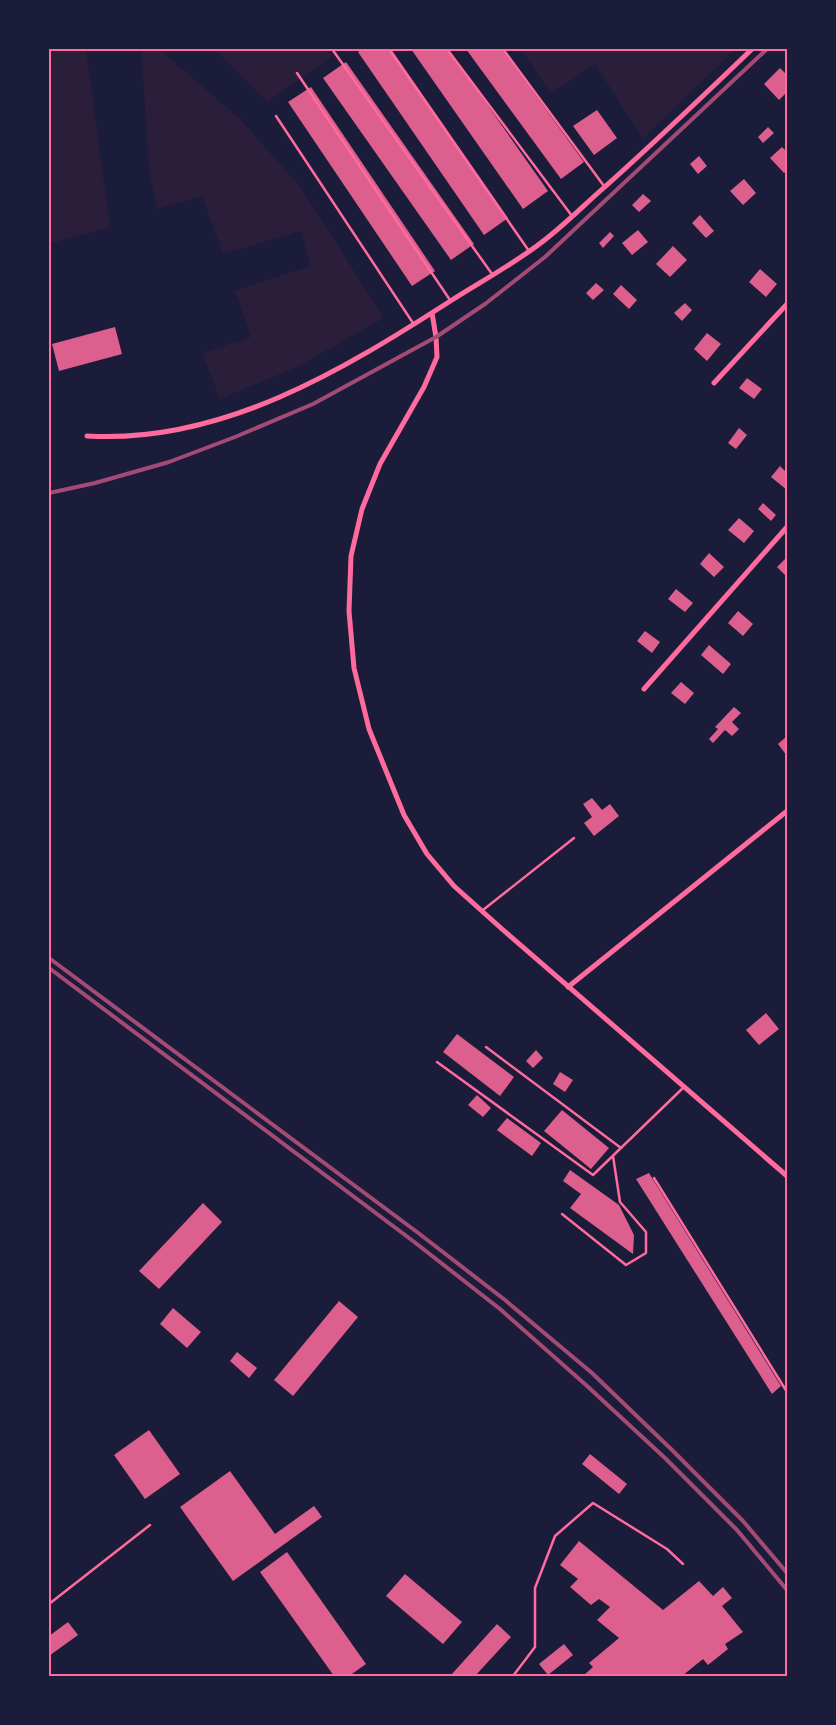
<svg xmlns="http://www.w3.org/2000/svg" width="836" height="1725" viewBox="0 0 836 1725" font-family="Arial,sans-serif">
	<rect width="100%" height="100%" fill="#1b1b3a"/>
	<!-- green -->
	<path fill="#2a1e3b" d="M49,49H86L110,227L49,244Z
		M141,49H159L239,118L299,185L384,318L297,367L220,399L202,353L251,337L235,291L311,266L301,231L223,254L202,196L157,209L149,170Z
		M217,49H329L334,56L267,102L216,50Z
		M521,49H735L643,139L595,64L551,94Z"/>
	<!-- building -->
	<path fill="#dd5f8e" d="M363,49H391L508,218L484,235L358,52Z
		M411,49H448L548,191L523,209Z
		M466,49H502L584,162L561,179Z
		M346,62L474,244L451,260L323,78Z
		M780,68L787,75V92L779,100L764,84Z
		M311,87L435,271L412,286L288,102Z
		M597,110L617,138L594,155L573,126Z
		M768,127L774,133L763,143L758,137Z
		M782,147L787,152V171L784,173L770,158Z
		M699,156L707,166L698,174L690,164Z
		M744,179L756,193L743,205L730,191Z
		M643,194L651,201L639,212L632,205Z
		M700,215L714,231L706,238L692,223Z
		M638,230L648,242L632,255L622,243Z
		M610,232L614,236L603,248L599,243Z
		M673,246L687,260L670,277L656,264Z
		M760,269L777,284L766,297L749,282Z
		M596,283L604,290L593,300L586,293Z
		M621,285L637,300L629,309L613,294Z
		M685,303L692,310L682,321L674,313Z
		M115,327L122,354L59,371L52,344Z
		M707,333L721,344L707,361L694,349Z
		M747,378L762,389L754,399L739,388Z
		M739,428L747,435L736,449L728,443Z
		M780,466L787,473V490L771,477Z
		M763,503L776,515L771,521L758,509Z
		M739,518L754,531L744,543L728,530Z
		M709,553L724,567L714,577L700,564Z
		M786,558L787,559V577L777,567Z
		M676,589L693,603L685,612L668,599Z
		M738,611L753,624L743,636L728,623Z
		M645,631L660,642L652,653L637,641Z
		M709,645L731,664L723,674L701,655Z
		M681,682L694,693L685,704L671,693Z
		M734,707L741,713L732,722L739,729L732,736L725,730L713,743L709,739L718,729L715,727Z
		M787,736V756L778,744Z
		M592,798L602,810L610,804L619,816L594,836L584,823L592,817L583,804Z
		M766,1013L779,1029L759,1045L746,1030Z
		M457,1034L514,1077L500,1096L443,1052Z
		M536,1050L543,1058L533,1068L526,1061Z
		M560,1072L573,1080L565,1092L553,1084Z
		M477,1095L491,1108L483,1117L468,1105Z
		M562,1110L609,1148L591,1169L544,1131Z
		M507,1118L541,1143L532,1156L497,1130Z
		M570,1170L619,1205L634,1235L633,1254L570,1208L581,1194L563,1181Z
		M649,1173L781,1386L772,1394L636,1179Z
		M203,1203L222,1222L159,1289L139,1271Z
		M339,1301L358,1317L293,1396L274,1380Z
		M173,1308L201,1332L187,1348L160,1324Z
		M237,1352L257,1368L249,1378L230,1361Z
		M149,1430L180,1474L145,1499L114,1455Z
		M590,1454L627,1484L619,1494L582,1464Z
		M230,1471L275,1534L314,1506L322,1517L233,1581L180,1507Z
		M579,1541L663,1610L699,1581L713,1596L723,1587L732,1598L722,1606L743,1632L725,1644L728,1649L708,1665L703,1659L682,1676H583L593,1667L589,1663L619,1638L597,1620L610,1607L599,1599L591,1605L570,1587L578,1579L560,1565Z
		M287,1552L366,1664L349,1676H334L260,1572Z
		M405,1574L462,1622L443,1644L386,1596Z
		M68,1622L78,1635L49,1656V1636Z
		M497,1624L511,1637L475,1676H452L451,1675Z
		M564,1644L573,1655L548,1675L539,1664Z"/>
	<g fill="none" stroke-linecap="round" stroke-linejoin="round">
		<!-- service -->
		<path stroke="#ff6b9d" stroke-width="2.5" d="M332,49L492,274
			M389,49L529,251
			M447,49L572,216
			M503,49L604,186
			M297,73L450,300
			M276,116L413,323
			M483,910L574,838
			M486,1047L621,1148
			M437,1062L593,1175L684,1087
			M654,1178L787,1392
			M562,1214L626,1265L646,1253V1232L620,1202L613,1156
			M49,1604L150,1525
			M513,1676L535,1647V1588L555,1536L593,1503L667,1549L683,1564"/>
		<!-- minor -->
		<path stroke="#ff6b9d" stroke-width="5" d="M432,313L436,337L437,357L424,387L380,464L362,509L351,556L349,611L354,668L369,729L404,815L427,854L454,886L502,929L787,1176
			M714,383L787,304
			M87,436C222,444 343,370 452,300C482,281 515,263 542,242C562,227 580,209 599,192C651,146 702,97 752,49
			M644,689L787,527
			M568,987L787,811"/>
		<!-- rail -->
		<path stroke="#a44b75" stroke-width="4" d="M49,493L95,483L169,462L235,437L313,404L436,337L485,304L545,257L767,49
			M49,958L417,1232L505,1300L592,1373L671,1449L743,1521L787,1573
			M49,968L413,1241L500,1309L586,1385L665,1458L737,1530L787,1590"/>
	</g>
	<!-- border -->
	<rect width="836" height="1725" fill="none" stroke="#1b1b3a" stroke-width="100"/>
	<rect x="50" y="50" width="736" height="1625" fill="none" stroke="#ff6b9d" stroke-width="2"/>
</svg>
